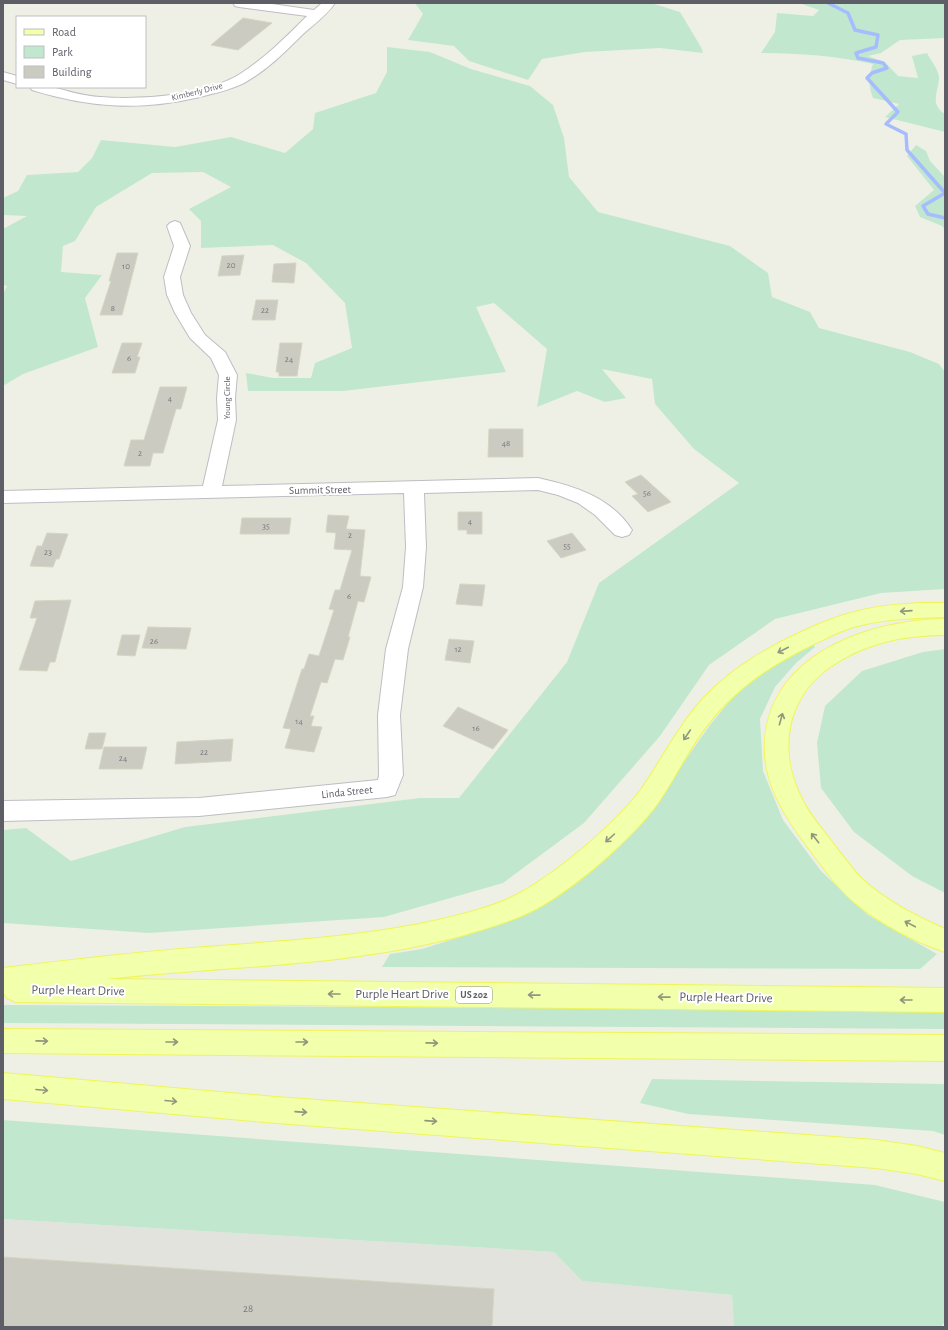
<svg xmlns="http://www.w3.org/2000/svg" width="948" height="1330" viewBox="0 0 948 1330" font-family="'Alegreya Sans',sans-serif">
	<rect width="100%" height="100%" fill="#eff0e5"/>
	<!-- industrial -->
	<path fill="#e3e3dd" d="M3,1219L554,1252L582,1281L732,1295L734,1327H3Z"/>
	<!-- green -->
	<path fill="#c1e8ce" d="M415,3H651L680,12L701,47L703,53L660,48L585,52L542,59L528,80L469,61L454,46L408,40L423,14Z
		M799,3H945V38L900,40L881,53L868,56L885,62L898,76L918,78L912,56L927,53C930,59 936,66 938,73C943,86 926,102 945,114V132L885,117L899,104L873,98C868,86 869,75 873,64C837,56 798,53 761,53L775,32L777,13L813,16L819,10Z
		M387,47L430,52L471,69L530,86L553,105L564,138L569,177L598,212L730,246L768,273L772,297L810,312L819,328L910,352L939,364L945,372V589L881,593L775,619L709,665L660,736L584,823L503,883L384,917L149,933L3,923V830L26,828L71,861L185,827L420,798H459L567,662L599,583L739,483L694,449L655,404L652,379L602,369L626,398L605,402L577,391L537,407L547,349L494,303L476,307L506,372L343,391H248L246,373L273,378H311L315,363L352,348L345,303L306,263L273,245L201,248V221L189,209L231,187L203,172L152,173L96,207L75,241L63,246L61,272L102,275L85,298L98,347L23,374L3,386V294L7,286L3,285V229L27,216L3,215V198L18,191L27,175L78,172L92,158L101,140L175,147L231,137L285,153L313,129L315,113L376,93L387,72Z
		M916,145L926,151L930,161L945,177V229L942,226L920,217L915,206L934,190L907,156Z
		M812,643L815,647L796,663L775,687L760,719L763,771L783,820L821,871L868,915L937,954L920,969L382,967L390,954L422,949L492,927L531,909L585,876L620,841L669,783L710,725L733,697L762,672Z
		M945,649V893L912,876L854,832L821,788L817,743L825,706L862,671L923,652Z
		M3,1005L945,1010V1029L3,1023Z
		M652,1079L945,1084V1135L933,1131L688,1114L640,1103Z
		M3,1120L875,1185L945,1202V1322L941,1327H734L732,1295L582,1281L554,1252L3,1219Z"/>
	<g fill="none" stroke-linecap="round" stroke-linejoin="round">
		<!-- stream -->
		<path stroke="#a6bcff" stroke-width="3.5" d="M828,3L848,13L855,30L878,35L876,47L856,53L858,58L883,63L887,68L872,73L867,78L898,112L886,124L906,134L907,150L945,193L923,206L928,214L945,218"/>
	</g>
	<!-- building -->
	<path fill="#cbcbc1" stroke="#d5d5c3" d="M243,18L272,23L238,50L211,45Z
		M117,253H138L122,315H100L111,281H109Z
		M244,255L240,275L218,276L222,256Z
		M296,263L294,283L272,282L274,264Z
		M256,300H278L275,320H252Z
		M122,343H142L137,357H140L135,373H112Z
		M280,343H302L297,376H279V372H276Z
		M160,387H187L181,409H176L163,453H153L150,466H124L131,440H144Z
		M489,429H523V457H488Z
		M641,475L671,502L648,512L632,496L638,494L625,482Z
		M458,512H482V534H467V530H458Z
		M328,515L349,516L346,529L365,530L360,576L371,577L364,602L358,601L348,637H350L343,660L335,659L327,683L321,682L310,716H314L311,726L322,727L314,752L285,748L291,729L283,728L302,669H304L309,654L319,656L334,610L329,609L335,590H340L352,550L334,549L336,533L326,532Z
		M242,518H291L289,534H240Z
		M47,533L68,534L59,559H56L53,567L30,566L37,546H42Z
		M572,533L586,550L561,558L547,541Z
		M460,584L485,585L482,606L456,604Z
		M71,600L55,662H50L47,671L19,670L37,618H30L35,601Z
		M148,627L191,628L186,649L142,648Z
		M122,635H140L135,656L117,655Z
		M449,639L474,641L470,663L445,660Z
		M458,707L508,730L493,749L443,726Z
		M89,733H106L102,749H85Z
		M233,739L231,761L175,764L177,742Z
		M104,747H147L142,769H99Z
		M3,1257L494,1289L492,1327H3Z"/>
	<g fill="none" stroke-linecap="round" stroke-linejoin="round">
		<!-- street casing -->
		<g stroke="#bdbdc4" stroke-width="2">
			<path id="street" d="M233,3H265L314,10L322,3H335C327,15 313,25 302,35C285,52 266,71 244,83C230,90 215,93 200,97C141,111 90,108 32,90L30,87C37,87 45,86 52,87C68,91 83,96 100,97C140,100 204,96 240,74C265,58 286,37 307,16L239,7L235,6Z
				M3,72L17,76V84L3,80Z
				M175,221L180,223L190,246L180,277L183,295L191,313L205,335L225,352L237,375L235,398L236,420L222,486L538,478C574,486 611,497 632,530L629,535L622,537L615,535L595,515L578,503L558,495L538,490L424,493L426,547L423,587L408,649L400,715L403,775L395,795L387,797L199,816L3,821V801L199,798L378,780L379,775L378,715L386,649L403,587L406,547L404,493L3,503V491L203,486L218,420L217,398L219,375L211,358L190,338L175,313L167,295L164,277L174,246L167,226L170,223Z"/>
		</g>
		<!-- primary casing -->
		<g stroke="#eff559" stroke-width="2">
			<path id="primary" d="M920,603H945V617C914,618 883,619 854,627C840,631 827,638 814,644C775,663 741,684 713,718C691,744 677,775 658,803C632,839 576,887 538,908C514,921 487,928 461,936C346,967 223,966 105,979L945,988V1012L16,1002L7,998L3,992V968C70,960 137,952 205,947C283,941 361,937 438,920C463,914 489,908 512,897C553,877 612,827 640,791C659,764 674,734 695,708C723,674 759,652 799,633C818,624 837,616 858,611C878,606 899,604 920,603Z
				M945,619V635C907,635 870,642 838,662C787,692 776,748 802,799C810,816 824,831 835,846C844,857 852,869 862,879C886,901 916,916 945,929V952C913,941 881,924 855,903C841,891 830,877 819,862C796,831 768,797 765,756C759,658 865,620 945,619Z
				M3,1029L945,1035V1061L3,1053Z
				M3,1073L276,1097L876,1140L917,1146L945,1153V1181L917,1174L876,1168L276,1123L3,1099Z"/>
		</g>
		<!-- street -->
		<use href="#street" fill="#fff" fill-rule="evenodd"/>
		<!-- primary -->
		<use href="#primary" fill="#f2ffab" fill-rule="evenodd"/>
	</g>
	<!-- one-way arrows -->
	<defs><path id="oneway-shaft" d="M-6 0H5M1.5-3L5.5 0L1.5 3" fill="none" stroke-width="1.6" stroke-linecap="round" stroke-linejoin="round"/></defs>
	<g stroke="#91967e">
		<use href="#oneway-shaft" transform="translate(906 611) rotate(176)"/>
		<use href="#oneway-shaft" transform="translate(783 650) rotate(153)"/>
		<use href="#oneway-shaft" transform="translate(781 719) rotate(-74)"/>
		<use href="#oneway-shaft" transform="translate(687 735) rotate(124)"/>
		<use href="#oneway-shaft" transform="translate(610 838) rotate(138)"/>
		<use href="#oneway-shaft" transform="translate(815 838) rotate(-128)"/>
		<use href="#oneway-shaft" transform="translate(910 924) rotate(-152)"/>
		<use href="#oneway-shaft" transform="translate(334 994) rotate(-180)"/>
		<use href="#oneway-shaft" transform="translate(534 995) rotate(-179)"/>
		<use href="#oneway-shaft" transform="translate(664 997) rotate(-179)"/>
		<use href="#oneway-shaft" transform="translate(906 1000) rotate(180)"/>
		<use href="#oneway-shaft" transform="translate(42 1041) rotate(1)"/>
		<use href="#oneway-shaft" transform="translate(172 1042)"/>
		<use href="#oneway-shaft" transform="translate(302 1042)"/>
		<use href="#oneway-shaft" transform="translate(432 1043) rotate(1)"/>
		<use href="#oneway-shaft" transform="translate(42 1090) rotate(5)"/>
		<use href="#oneway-shaft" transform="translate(171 1101) rotate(5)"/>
		<use href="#oneway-shaft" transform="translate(301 1112) rotate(4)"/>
		<use href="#oneway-shaft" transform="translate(431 1121) rotate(4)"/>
	</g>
	<g text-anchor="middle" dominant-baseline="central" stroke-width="4" stroke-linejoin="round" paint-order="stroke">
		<!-- far-street labels -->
		<g font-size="9" fill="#5d5e66" stroke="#fff">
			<text transform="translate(197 92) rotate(-14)">Kimberly Drive</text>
			<text transform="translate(227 398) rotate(-90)">Young Circle</text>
		</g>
		<!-- number labels -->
		<g font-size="9" fill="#78797d">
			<text x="231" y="265">20</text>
			<text x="126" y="266">10</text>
			<text x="113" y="308">8</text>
			<text x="265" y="310">22</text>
			<text x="129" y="358">6</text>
			<text x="289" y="359">24</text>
			<text x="170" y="398">4</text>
			<text x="506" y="443">48</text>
			<text x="140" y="453">2</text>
			<text x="647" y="493">56</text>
			<text x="470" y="521">4</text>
			<text x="266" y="526">35</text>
			<text x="350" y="535">2</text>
			<text x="567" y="546">55</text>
			<text x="48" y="552">23</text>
			<text x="349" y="596">6</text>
			<text x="154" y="641">26</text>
			<text x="458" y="649">12</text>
			<text x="299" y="721">14</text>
			<text x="476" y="728">16</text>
			<text x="204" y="752">22</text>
			<text x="123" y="758">24</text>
		</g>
		<!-- shield labels -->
		<rect fill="#fff" stroke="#8e8e94" stroke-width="1" x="456" y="987" width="36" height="16" rx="3"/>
		<g font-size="10" font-weight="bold" fill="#5d5e66">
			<text x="474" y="995">US 202</text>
		</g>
		<!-- street labels -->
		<g font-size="11" fill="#5d5e66" stroke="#fff">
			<text transform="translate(320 490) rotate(-1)">Summit Street</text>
			<text transform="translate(347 792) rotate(-6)">Linda Street</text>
		</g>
		<!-- near-number labels -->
		<g font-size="11" fill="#78797d">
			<text x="248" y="1308">28</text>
		</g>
		<!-- near-street labels -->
		<g font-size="13" fill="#5d5e66" stroke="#fff">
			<text transform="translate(78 991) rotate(1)">Purple Heart Drive</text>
			<text x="402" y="994">Purple Heart Drive</text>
			<text transform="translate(726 998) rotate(1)">Purple Heart Drive</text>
		</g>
	</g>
	<!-- border -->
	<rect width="948" height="1330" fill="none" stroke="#5d5e66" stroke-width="8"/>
	<!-- legend -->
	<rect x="16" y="16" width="130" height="72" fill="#ffffff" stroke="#bebfc2"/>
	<rect x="24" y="29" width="20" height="6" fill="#f2ffab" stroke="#bebfc2"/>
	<text x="52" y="36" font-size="12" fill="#5d5e66">Road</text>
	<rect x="24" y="46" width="20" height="12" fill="#c1e8ce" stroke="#bebfc2"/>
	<text x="52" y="56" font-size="12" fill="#5d5e66">Park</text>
	<rect x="24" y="66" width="20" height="12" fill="#cbcbc1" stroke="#bebfc2"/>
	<text x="52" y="76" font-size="12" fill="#5d5e66">Building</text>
</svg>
